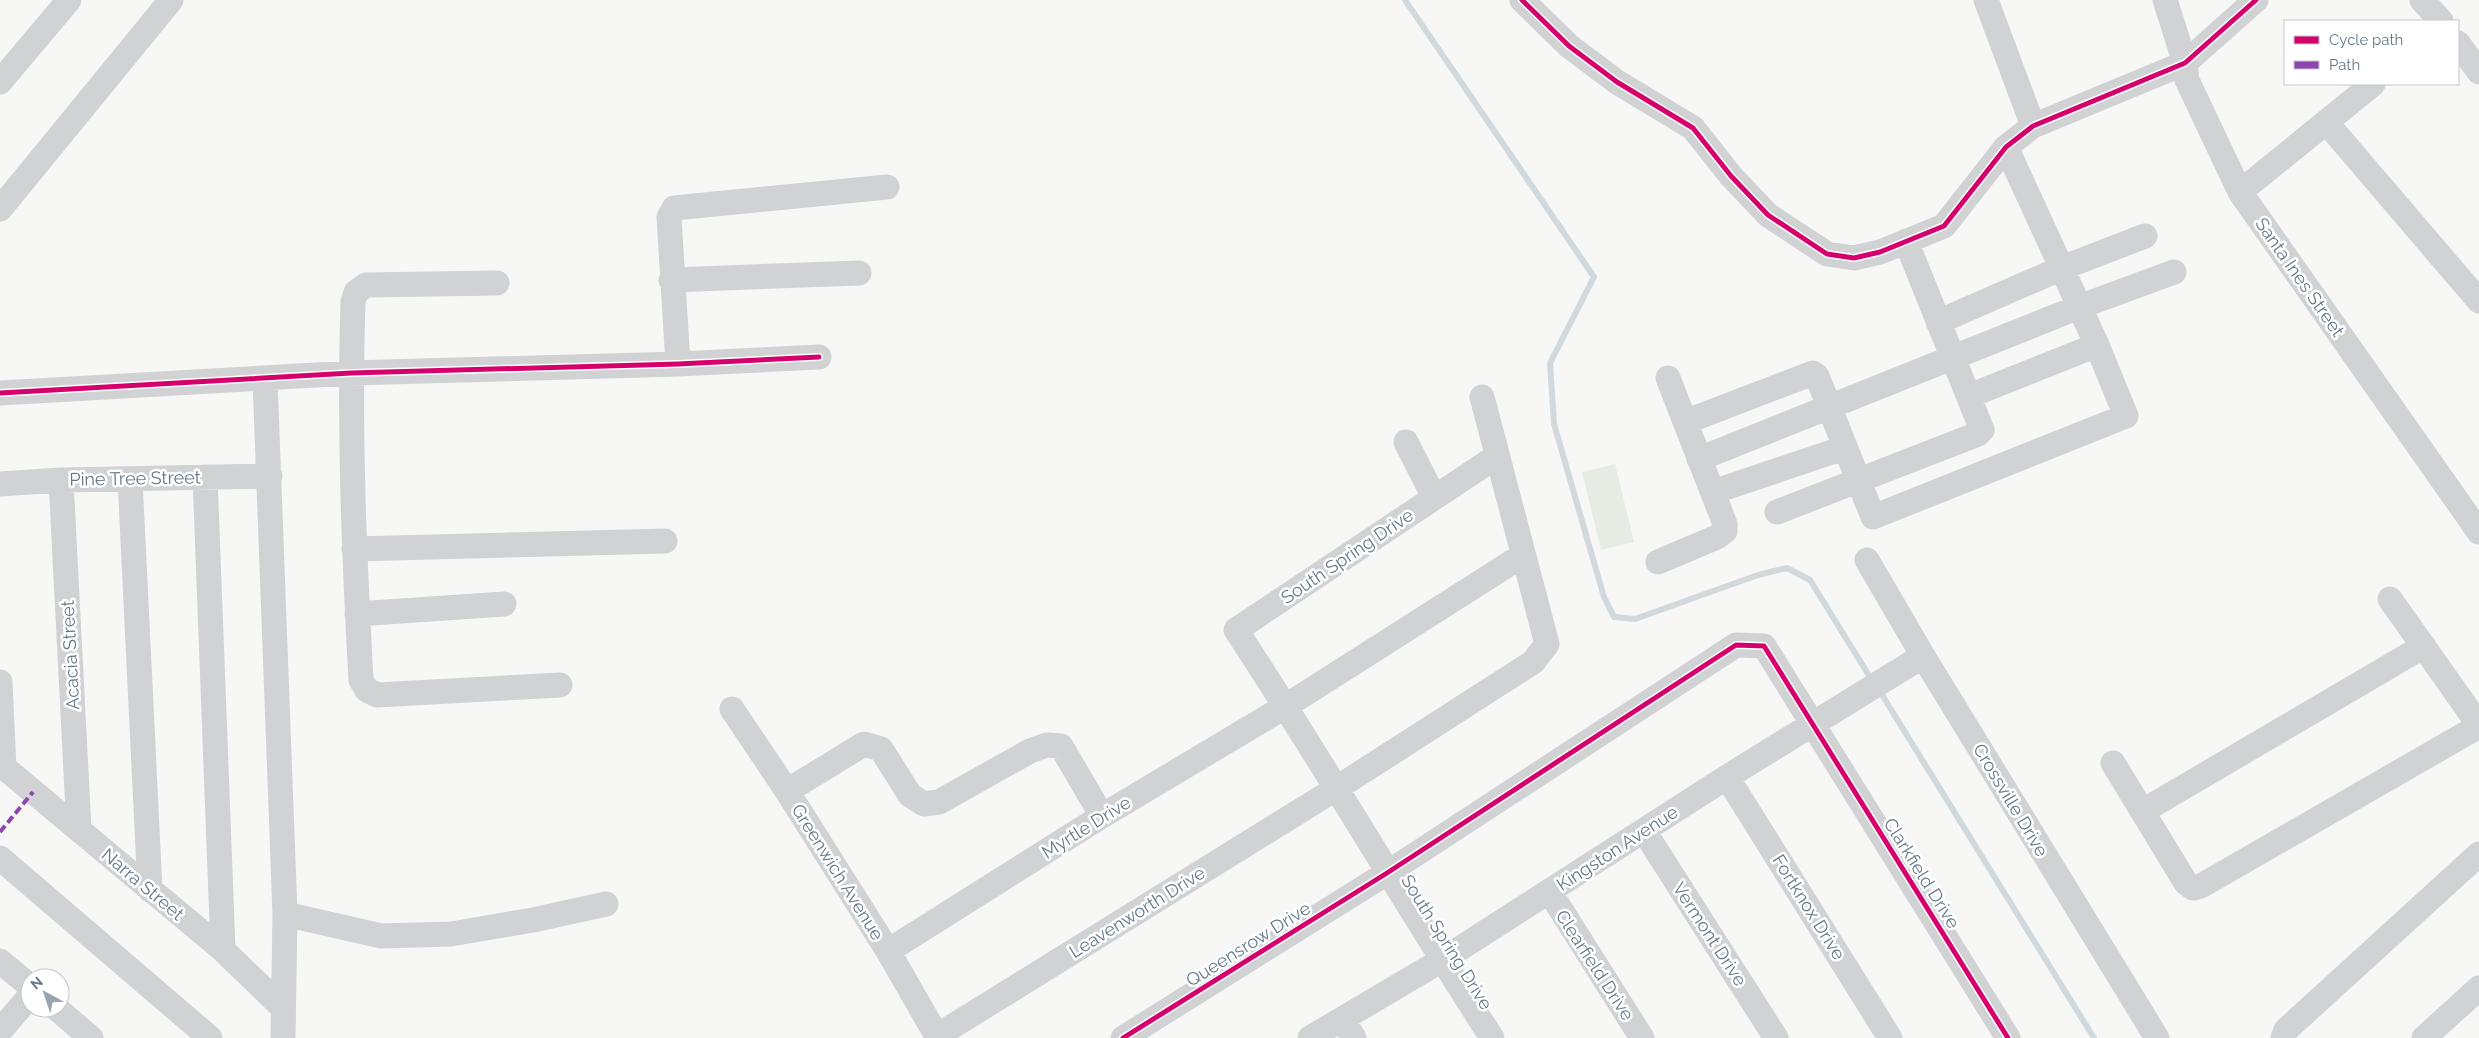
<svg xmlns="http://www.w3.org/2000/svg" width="2479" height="1038" viewBox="0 0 2479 1038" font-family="Raleway,sans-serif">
	<rect width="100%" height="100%" fill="#f7f7f6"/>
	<!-- green -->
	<path fill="#e6ebe4" d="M1615,464L1634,542L1601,550L1582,472Z"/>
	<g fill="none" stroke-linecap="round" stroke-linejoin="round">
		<!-- stream -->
		<path stroke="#d1d9dc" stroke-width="6" d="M1405,0L1594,277L1550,363L1554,424L1604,597L1614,617L1635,619L1758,575L1787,568L1810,580L1873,682
			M1879,690L2094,1038"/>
		<!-- minor -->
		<path stroke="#d1d2d3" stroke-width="25" d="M1522,0L1569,46L1617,82L1693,128L1731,176L1768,215L1827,254L1854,258L1880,252L1944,226L2006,147L2033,126L2185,63L2256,0
			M1986,0L2033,126
			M2165,0L2185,63L2187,80L2240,192L2479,532
			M2422,0L2441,21
			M2458,43L2479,72
			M0,82L69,0
			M2326,122L2479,301
			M2240,192L2373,84
			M0,209L171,0
			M671,280L859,273
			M497,283L366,285L356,292L353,302C349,428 354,554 361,680L367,690L377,695L560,685
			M1938,322L2062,268L2145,236
			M678,364L669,217L674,208L887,187
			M265,379L285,914L283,1038
			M0,393L351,373L678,364L819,357
			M1969,396L2097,345
			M1685,422L1813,373L1817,376L1873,517L2126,416L2097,345L2006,147
			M1406,442L1434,497
			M1699,459L2079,307L2174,272
			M205,477L223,950
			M130,479L150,890
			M61,480L79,830
			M0,484L61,480L270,476
			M1713,492L1844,448
			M1777,512L1978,434L1982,430L1906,241
			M354,549L665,541
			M1867,560L1923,656L2157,1038
			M1658,562L1717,537L1725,531V524L1668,378
			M2390,599L2479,725
			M357,614L504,604
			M0,682L4,768
			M732,709L787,791L888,951L938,1038
			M2113,763L2186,883L2193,888L2201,886L2479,726
			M0,764L223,950L283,1008
			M1727,777L1890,1038
			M787,791L864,744L881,749L910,795L924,804L939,802L1030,751L1047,745L1061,746L1102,816
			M2143,811L2424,646
			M1644,831L1776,1038
			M0,858L210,1038
			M1549,891L1642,1038
			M285,914L381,936L451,934L533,920L606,904
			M888,951L1102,816L1286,706L1523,555
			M0,961L30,986
			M56,1008L91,1038
			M1342,1019L1354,1038
			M0,1031L30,996
			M937,1036L1337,788L1533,662L1547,644L1482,397
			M1123,1038L1387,873L1736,645L1764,646L2008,1038
			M1310,1038L1442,960L1727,777L1923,656
			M1492,1038C1405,903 1324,764 1236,630L1497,456
			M2283,1038L2286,1030L2479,854
			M2424,1038L2479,988"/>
		<!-- quiet -->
		<path stroke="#8e44ad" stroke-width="4" stroke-dasharray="8 4" stroke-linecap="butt" d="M0,832L33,792"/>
		<!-- cycleway casing -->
		<g stroke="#fff" stroke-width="8">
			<path id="cycleway" d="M1522,0L1569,46L1617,82L1693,128L1731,176L1768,215L1827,254L1854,258L1880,252L1944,226L2006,147L2033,126L2185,63L2256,0
				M0,393L351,373L678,364L819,357
				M1123,1038L1387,873L1736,645L1764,646L2008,1038"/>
		</g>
		<!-- cycleway -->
		<use href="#cycleway" stroke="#d6006c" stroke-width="5"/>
	</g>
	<g text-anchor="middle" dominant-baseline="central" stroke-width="5" stroke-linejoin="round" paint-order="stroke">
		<!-- street labels -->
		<g font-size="18" fill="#657889" stroke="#fff">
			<text transform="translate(2300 277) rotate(55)">Santa Ines Street</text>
			<text transform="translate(135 478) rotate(-1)">Pine Tree Street</text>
			<text transform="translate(1347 556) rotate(-34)">South Spring Drive</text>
			<text transform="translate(70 655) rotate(-93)">Acacia Street</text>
			<text transform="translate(2011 800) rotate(59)">Crossville Drive</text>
			<text transform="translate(1086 827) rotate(-32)">Myrtle Drive</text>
			<text transform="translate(1617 848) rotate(-33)">Kingston Avenue</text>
			<text transform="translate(838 872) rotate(58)">Greenwich Avenue</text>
			<text transform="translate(1922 873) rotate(58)">Clarkfield Drive</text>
			<text transform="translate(143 884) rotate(40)">Narra Street</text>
			<text transform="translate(1809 907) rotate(58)">Fortknox Drive</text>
			<text transform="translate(1137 912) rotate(-32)">Leavenworth Drive</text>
			<text transform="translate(1710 934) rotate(57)">Vermont Drive</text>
			<text transform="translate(1447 942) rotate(58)">South Spring Drive</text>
			<text transform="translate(1248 944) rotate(-32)">Queensrow Drive</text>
			<text transform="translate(1595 965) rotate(57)">Clearfield Drive</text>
		</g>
	</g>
	<!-- legend -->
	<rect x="2284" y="20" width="175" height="65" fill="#ffffff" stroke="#c1c9d0"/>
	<rect x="2294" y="36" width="25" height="8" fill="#d6006c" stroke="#c1c9d0"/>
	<text x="2329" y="45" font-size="15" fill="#657889">Cycle path</text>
	<rect x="2294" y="61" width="25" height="8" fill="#8e44ad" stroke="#c1c9d0"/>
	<text x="2329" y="70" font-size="15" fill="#657889">Path</text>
	<!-- north arrow -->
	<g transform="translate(45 993) rotate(320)"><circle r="24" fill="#ffffff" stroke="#c1c9d0"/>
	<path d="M0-4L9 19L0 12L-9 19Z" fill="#98a4af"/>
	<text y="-8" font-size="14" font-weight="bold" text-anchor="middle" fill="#657889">N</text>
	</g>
</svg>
